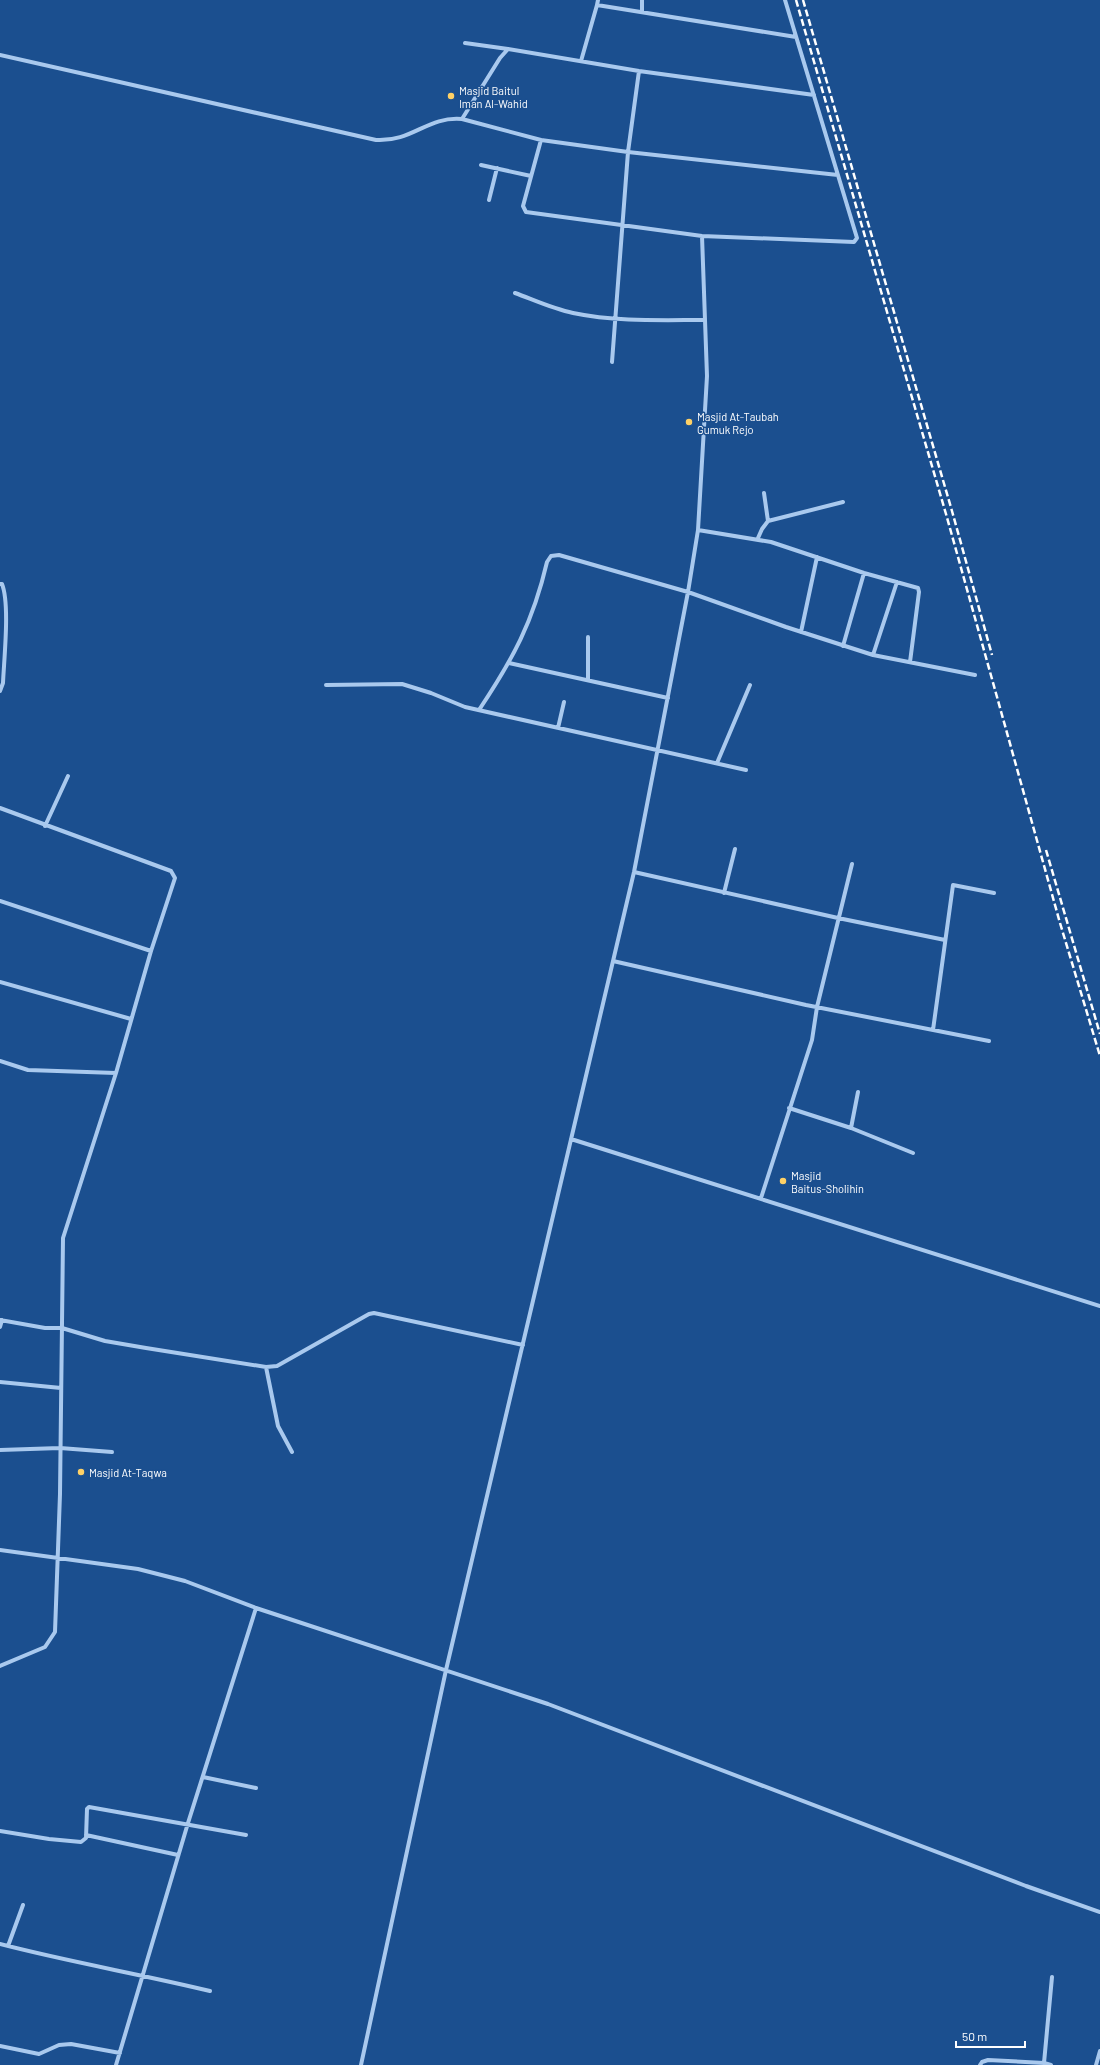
<svg xmlns="http://www.w3.org/2000/svg" width="1100" height="2065" viewBox="0 0 1100 2065" font-family="Barlow,sans-serif">
	<rect width="100%" height="100%" fill="#1b4f8f"/>
	<g fill="none" stroke-linecap="round" stroke-linejoin="round">
		<!-- minor -->
		<path stroke="#a9c9ee" stroke-width="4" d="M598,0L597,5L796,37
			M642,11V0
			M465,43L508,49
			M0,55L376,140C413,142 427,116 462,119L500,58L508,49L639,71L814,95
			M581,61L597,5
			M462,119L541,140L628,152L838,175
			M541,140L523,206L526,212L702,236L854,242L857,238L785,0
			M481,165L531,176
			M489,200L497,168
			M515,293C534,300 553,309 573,313C616,322 661,320 705,320
			M612,362L628,152L639,71
			M764,493L768,521
			M698,530L771,542L864,573L918,588L919,592L910,662
			M758,538L762,529L768,521L843,502
			M0,584H2C10,604 4,659 3,683L0,691
			M801,632L817,557
			M588,637V680
			M843,646L864,573
			M873,655L897,582
			M509,663L668,698
			M326,685L402,684L431,693L465,707L746,770
			M479,710C513,659 533,622 547,562L551,556L559,555L688,592L786,627L873,655L975,675
			M558,728L564,702
			M717,763L750,685
			M0,808L171,871L175,878L151,951L116,1073L63,1238L60,1494L55,1632L45,1647L0,1666
			M45,826L68,776
			M634,872L838,918L945,940
			M724,893L735,849
			M0,901L151,951
			M613,961L806,1005L989,1041
			M0,982L131,1019
			M933,1030L953,885L994,893
			M0,1061L28,1070L116,1073
			M789,1108L851,1128L913,1153
			M851,1128L858,1092
			M571,1139L1100,1306
			M761,1198L812,1040L817,1007L852,864
			M0,1320L45,1328H62L105,1341L146,1348L266,1367L278,1426L292,1452
			M0,1327L2,1320
			M266,1367L277,1366L369,1314L374,1313L523,1345
			M0,1382L61,1388
			M0,1450L60,1448L112,1452
			M0,1550L138,1569L185,1581L256,1608L548,1704L1026,1886L1100,1912
			M203,1777L256,1788
			M0,1831L49,1839L81,1842L86,1838L87,1809L89,1807L246,1835
			M86,1835L178,1855
			M0,1944C69,1962 140,1974 210,1991
			M8,1946L23,1905
			M0,2046L39,2054L59,2045L71,2044L120,2053
			M1044,2063L1051,2065
			M116,2065L188,1823L256,1608
			M361,2065L446,1670L634,872L688,592L698,530L707,376L702,236
			M980,2065L982,2062L988,2060L1044,2063L1052,1977
			M1096,2065L1100,2051"/>
		<!-- rail -->
		<path stroke="#fff" stroke-width="2.5" stroke-dasharray="7 3" stroke-linecap="butt" d="M796,0L946,514L1060,923L1100,1056
			M803,0L952,511L992,655
			M1046,850L1100,1034"/>
	</g>
	<!-- markers -->
	<g fill="#ffd166" stroke="#1b4f8f" stroke-width="1.5">
		<circle cx="451" cy="96" r="4"/>
		<circle cx="689" cy="422" r="4"/>
		<circle cx="783" cy="1181" r="4"/>
		<circle cx="81" cy="1472" r="4"/>
	</g>
	<g text-anchor="middle" dominant-baseline="central" stroke-width="3" stroke-linejoin="round" paint-order="stroke">
		<!-- poi labels -->
		<g font-size="11" fill="#fff" stroke="#1b4f8f" text-anchor="start">
			<text x="459" y="90">Masjid Baitul<tspan x="459" dy="13">Iman Al-Wahid</tspan></text>
			<text x="697" y="416">Masjid At-Taubah<tspan x="697" dy="13">Gumuk Rejo</tspan></text>
			<text x="791" y="1175">Masjid<tspan x="791" dy="13">Baitus-Sholihin</tspan></text>
			<text x="89" y="1472">Masjid At-Taqwa</text>
		</g>
	</g>
	<!-- scale -->
	<path d="M956 2041v6h69v-6" fill="none" stroke="#ffffff" stroke-width="2"/>
	<text x="962" y="2041" font-size="12" fill="#ffffff" stroke="#1b4f8f" stroke-width="3" paint-order="stroke">50 m</text>
</svg>
